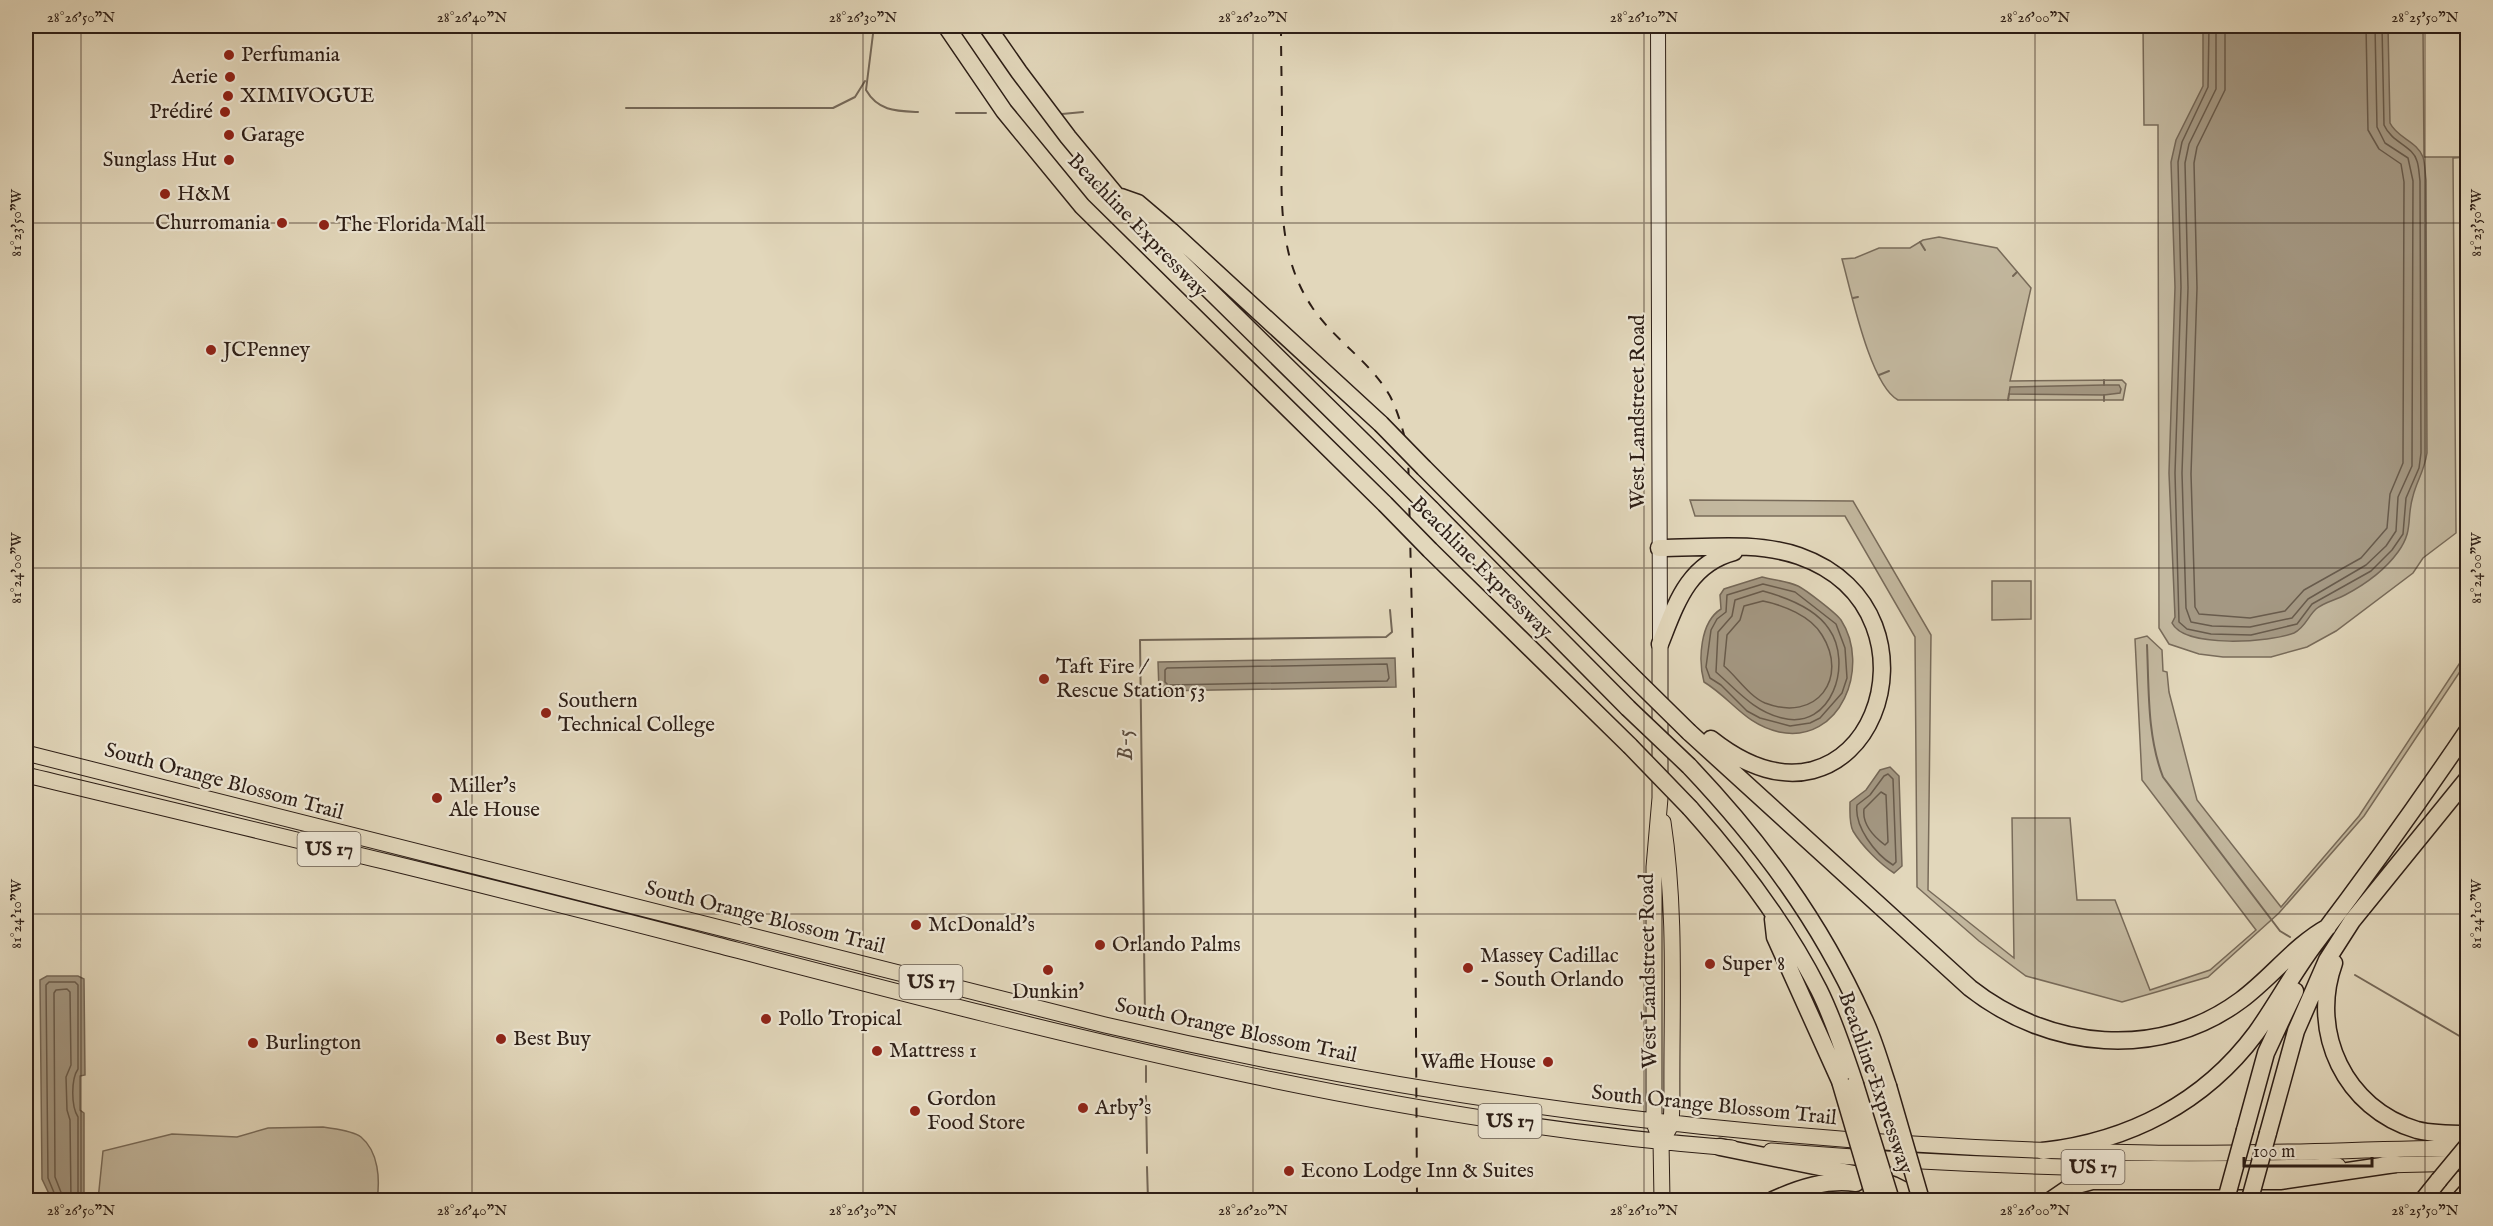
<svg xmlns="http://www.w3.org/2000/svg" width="2493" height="1226" viewBox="0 0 2493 1226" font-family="'IM FELL English',serif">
	<rect width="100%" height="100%" fill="#e2d7bb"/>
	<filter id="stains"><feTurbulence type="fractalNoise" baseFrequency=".00333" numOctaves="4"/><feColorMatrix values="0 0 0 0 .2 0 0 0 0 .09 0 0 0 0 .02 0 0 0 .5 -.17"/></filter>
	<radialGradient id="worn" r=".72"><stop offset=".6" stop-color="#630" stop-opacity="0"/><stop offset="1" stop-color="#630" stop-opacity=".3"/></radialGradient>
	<!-- green -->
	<path fill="#c3b89f" stroke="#786b5a" stroke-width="1.5" d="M2143,26H2423L2424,157H2467L2453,158L2456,533L2423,558L2413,573L2336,631L2307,647L2271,657H2223L2199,654L2169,644L2159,628L2158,125H2144Z
		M1939,237L1997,248L2031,288L2010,381L2122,380L2126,384L2123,400H1898C1870,385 1851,291 1842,259L1855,258L1879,248H1910L1923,240Z
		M1690,500L1853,501L1931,635L1928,890L2014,958L2012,818H2070L2077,900H2115L2150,990L2210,970L2256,930L2142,780L2135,639L2147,636L2162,650L2163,671L2167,672L2169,692L2197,800L2281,907L2359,816L2467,652V661L2364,816L2279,913L2208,977L2122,1002L2026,976L1979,941L1917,887L1915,637L1845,516H1695Z
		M1992,581H2031V619L1992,620Z
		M323,1127C334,1129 352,1130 361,1137C379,1152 380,1180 377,1200H98L103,1151L172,1134L237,1137L268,1128Z"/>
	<!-- water -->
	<path fill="#a49883" stroke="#746757" stroke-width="1.5" d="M2203,26H2388L2390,123C2397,138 2417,141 2423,157C2425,163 2425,173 2426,180L2427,453C2424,472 2417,480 2413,496C2406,519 2414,530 2398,552C2385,570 2364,585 2345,595C2336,600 2324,602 2316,609C2308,616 2305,628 2294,633C2271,642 2185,649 2172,623L2175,617L2169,473L2175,287L2171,162L2176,140L2203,86Z
		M2104,385H2119L2121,389L2120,393L2104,395L2009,394L2010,387Z
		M1762,577C1773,580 1787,581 1798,586C1806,590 1836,613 1841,620C1871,666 1841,745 1779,732C1744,724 1732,699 1704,682C1698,660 1700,622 1721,609L1720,595L1724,589Z
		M1395,658L1396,687L1159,691L1158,662Z
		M1890,767L1899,776L1902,866L1894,873C1880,864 1862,846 1853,831C1849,823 1850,811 1850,802L1866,790L1880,770Z
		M47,976H78L84,979L85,1075L80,1076V1110L84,1113V1200H52L42,1179L40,980Z"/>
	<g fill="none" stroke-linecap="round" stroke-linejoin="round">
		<!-- shore -->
		<path stroke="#685b4c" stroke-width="1.5" d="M2209,26L2208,87L2182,142L2178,162L2181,287L2175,473L2179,622L2187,629L2211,634L2251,635L2297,624L2312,604L2371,571L2392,550L2403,534L2406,498L2419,468L2421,453L2420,181C2419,174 2419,167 2417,161C2413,146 2392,143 2384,125L2382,26
			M2216,26V89L2189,144L2185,163L2188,288L2182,473L2186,608L2191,622L2212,626L2250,627L2292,618L2308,599L2366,565L2386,546L2396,531L2398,497L2412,466L2413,181L2408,158L2385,143L2377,127L2375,26
			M2225,26V90L2197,147L2194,163L2197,288L2191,474L2195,607L2199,614L2250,618L2285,611L2304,590L2361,558L2387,528L2390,494L2403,463L2404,182L2401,164L2379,149L2368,130L2366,26
			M1763,584L1795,592L1836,624L1845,648L1847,678L1842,693L1820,718L1810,723L1790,726L1760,718L1747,711L1721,685L1710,678L1706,667L1711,630L1717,619L1726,612L1727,595Z
			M1763,591C1785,597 1816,609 1829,629C1853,663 1832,731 1782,718C1753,711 1737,690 1716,672L1718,632L1732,616L1735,600Z
			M1763,601C1783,605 1811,616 1822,635C1849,678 1817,723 1765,703C1749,696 1737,677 1724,666L1727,635L1740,620L1744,606Z
			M1387,664L1389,678L1387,681L1168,685L1165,682V670L1167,668Z
			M1888,774L1893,779L1896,862L1893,865C1875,854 1854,826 1857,805L1870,795L1884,776Z
			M1881,792L1886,795L1888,842L1885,845C1873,836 1862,824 1864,809Z
			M57,1200L48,1178L46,985L49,982H75L78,985V1069C71,1079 71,1106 78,1117V1200
			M64,1200L55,1177L54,993L56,990L67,989L70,992L71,1065L66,1077L67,1110L70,1120L71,1200"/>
		<!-- stream -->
		<path stroke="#746757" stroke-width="2" d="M874,26L866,90C878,111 896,111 918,112
			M626,108H833L855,97L865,81
			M956,113H986
			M1062,114L1083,112
			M1920,242L1925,250
			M2013,276L2017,272
			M1853,298L1858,297
			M1879,375L1889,371
			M2104,380V385
			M2104,395V401
			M2008,400L2009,394
			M2147,645C2149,689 2147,736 2163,777L2280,931L2290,937
			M2355,975L2468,1041
			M1145,1019L1140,640L1386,637L1392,632L1390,610
			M1146,1066V1082
			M1146,1096L1147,1153
			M1147,1167L1148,1200"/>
		<!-- secondary casing -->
		<g stroke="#2d1e16" stroke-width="16">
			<path id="secondary" d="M1658,26L1660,639"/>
		</g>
		<!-- primary casing -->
		<g stroke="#2d1e16" stroke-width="17">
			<path id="primary" d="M1660,644V798L1654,867V1123L1661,1141L1662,1200
				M26,753L1105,1025C1452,1106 1794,1148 2150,1153C2256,1155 2362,1149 2468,1148
				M26,775C256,830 487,885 717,945C1051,1032 1387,1121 1732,1148
				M1663,822C1677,914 1671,1011 1672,1104L1671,1125L1667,1132
				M1771,1151C1959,1166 2149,1173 2338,1166
				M2383,1165L2468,1163"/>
		</g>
		<!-- motorway casing -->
		<g stroke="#2d1e16" stroke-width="19">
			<path id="motorway" d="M946,26L1004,111L1082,206L1385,504
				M987,26L1019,72L1068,137L1131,213L1386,464
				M1121,197L1138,203L1171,231L1381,424
				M1424,468L1630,674
				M1431,509L1628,708
				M1659,548C1704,548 1756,541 1799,556C1958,612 1866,862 1711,739
				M1430,550L1630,746
				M1660,644C1676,604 1688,564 1734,552
				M1689,732L1970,988C2049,1050 2159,1061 2241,1000C2272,977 2295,945 2328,927
				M1689,766C1761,842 1820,921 1863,1017C1874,1039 1880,1063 1888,1086
				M1690,808C1740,864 1785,923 1819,990C1834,1020 1844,1052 1855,1084
				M1773,919L1775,937L1840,1081
				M2334,963C2309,1032 2345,1109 2417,1130C2433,1134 2450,1134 2468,1134
				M2245,1130L2266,1053L2295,991
				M2268,1133L2296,1031L2327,960L2352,921L2468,778
				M1720,1147L1869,1177L1893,1185L1923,1200
				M2043,1151C2129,1141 2204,1103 2256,1033C2276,1005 2293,973 2314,945C2367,875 2418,804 2468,730
				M1773,1200C1799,1188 1826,1179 1856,1183
				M2051,1200L2070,1187L2092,1181H2280L2395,1164
				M2423,1200L2439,1180
				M2459,1200L2468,1190"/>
		</g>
		<!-- secondary -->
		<use href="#secondary" stroke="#ece5d3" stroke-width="14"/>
		<!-- primary -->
		<use href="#primary" stroke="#e2d7bb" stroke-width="15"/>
		<!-- motorway -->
		<use href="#motorway" stroke="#e2d7bb" stroke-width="16"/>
		<!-- rail -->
		<path stroke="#2d1e16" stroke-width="2" stroke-dasharray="10 10" stroke-linecap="butt" d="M1281,26C1281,59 1282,92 1282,126C1282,188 1275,252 1312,307C1334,340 1370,361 1390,396C1399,414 1404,433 1408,452L1414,697L1417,1200"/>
		<!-- motorway-bridge casing -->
		<g stroke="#2d1e16" stroke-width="19" stroke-linecap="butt">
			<path id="motorway-bridge" d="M1381,424L1424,468
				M1386,464L1431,509
				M1385,504L1430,550
				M1630,674L1689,732
				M1628,708L1689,766
				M1630,746L1690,808
				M1840,1081L1875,1200
				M1855,1084L1891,1200
				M1888,1086L1921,1200
				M2439,1180L2468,1145
				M2228,1192L2245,1130
				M2251,1195L2268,1133"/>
		</g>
		<!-- motorway-bridge -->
		<use href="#motorway-bridge" stroke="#e2d7bb" stroke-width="16"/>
	</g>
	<!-- ticks -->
	<path fill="none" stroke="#2d1e16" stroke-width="1.5" stroke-opacity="0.45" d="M81,26V1200M472,26V1200M863,26V1200M1253,26V1200M1644,26V1200M2035,26V1200M2425,26V1200M26,223H2468M26,568H2468M26,914H2468"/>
	<!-- markers -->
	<g fill="#8f2418" stroke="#ece5d3" stroke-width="2">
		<circle cx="229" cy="55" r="6"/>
		<circle cx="230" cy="77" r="6"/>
		<circle cx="228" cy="96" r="6"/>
		<circle cx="225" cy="112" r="6"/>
		<circle cx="229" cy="135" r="6"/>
		<circle cx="229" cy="160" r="6"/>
		<circle cx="165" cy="194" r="6"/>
		<circle cx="282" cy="223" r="6"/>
		<circle cx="324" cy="225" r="6"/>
		<circle cx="211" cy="350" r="6"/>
		<circle cx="1044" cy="679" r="6"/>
		<circle cx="546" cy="713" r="6"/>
		<circle cx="437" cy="798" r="6"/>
		<circle cx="916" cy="925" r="6"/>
		<circle cx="1100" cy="945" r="6"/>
		<circle cx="1710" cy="964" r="6"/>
		<circle cx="1468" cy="968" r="6"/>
		<circle cx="1048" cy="970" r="6"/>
		<circle cx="766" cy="1019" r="6"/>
		<circle cx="501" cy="1039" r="6"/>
		<circle cx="253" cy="1043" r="6"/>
		<circle cx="877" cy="1051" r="6"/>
		<circle cx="1548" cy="1062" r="6"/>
		<circle cx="1083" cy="1108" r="6"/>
		<circle cx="915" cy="1111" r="6"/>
		<circle cx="1289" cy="1171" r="6"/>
	</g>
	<g text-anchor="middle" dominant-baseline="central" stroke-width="4.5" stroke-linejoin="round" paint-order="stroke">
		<!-- shield labels -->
		<g fill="#ece5d3" stroke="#665a4f" stroke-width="1.5">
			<rect x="297.5" y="832" width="63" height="34" rx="4.5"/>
			<rect x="899.5" y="965" width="63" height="34" rx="4.5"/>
			<rect x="1478.5" y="1104" width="63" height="34" rx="4.5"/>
			<rect x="2061.5" y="1150" width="63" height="34" rx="4.5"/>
		</g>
		<g font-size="20" font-weight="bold" fill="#2d1e16">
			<text x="329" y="849">US 17</text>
			<text x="931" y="982">US 17</text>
			<text x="1510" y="1121">US 17</text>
			<text x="2093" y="1167">US 17</text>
		</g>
		<!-- poi labels -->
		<g font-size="21" fill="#2d1e16" stroke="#ece5d3" text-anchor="start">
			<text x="241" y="55">Perfumania</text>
			<text x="218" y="77" text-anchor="end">Aerie</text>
			<text x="240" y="96">XIMIVOGUE</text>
			<text x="213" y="112" text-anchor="end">Prédiré</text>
			<text x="241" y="135">Garage</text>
			<text x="217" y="160" text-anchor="end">Sunglass Hut</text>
			<text x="177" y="194">H&amp;M</text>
			<text x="270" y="223" text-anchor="end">Churromania</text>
			<text x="336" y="225">The Florida Mall</text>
			<text x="223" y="350">JCPenney</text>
			<text x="1056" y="667">Taft Fire /<tspan x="1056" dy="24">Rescue Station 53</tspan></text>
			<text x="558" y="701">Southern<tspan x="558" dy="24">Technical College</tspan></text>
			<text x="449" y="786">Miller's<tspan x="449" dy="24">Ale House</tspan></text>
			<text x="928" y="925">McDonald's</text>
			<text x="1112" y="945">Orlando Palms</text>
			<text x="1480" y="956">Massey Cadillac<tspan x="1480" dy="24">- South Orlando</tspan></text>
			<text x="1722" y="964">Super 8</text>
			<text x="1048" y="992" text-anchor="middle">Dunkin'</text>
			<text x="778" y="1019">Pollo Tropical</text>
			<text x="513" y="1039">Best Buy</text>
			<text x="265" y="1043">Burlington</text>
			<text x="889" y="1051">Mattress 1</text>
			<text x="1536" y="1062" text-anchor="end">Waffle House</text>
			<text x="927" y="1099">Gordon<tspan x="927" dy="24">Food Store</tspan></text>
			<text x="1095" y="1108">Arby's</text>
			<text x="1301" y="1171">Econo Lodge Inn &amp; Suites</text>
		</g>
		<!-- street labels -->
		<g font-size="21" fill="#2d1e16" stroke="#ece5d3">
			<text transform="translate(1137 226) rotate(46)">Beachline Expressway</text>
			<text transform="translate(1638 412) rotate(-90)">West Landstreet Road</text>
			<text transform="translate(1481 568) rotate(45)">Beachline Expressway</text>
			<text transform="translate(224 782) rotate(15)">South Orange Blossom Trail</text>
			<text transform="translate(765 918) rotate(14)">South Orange Blossom Trail</text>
			<text transform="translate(1649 971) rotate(-91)">West Landstreet Road</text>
			<text transform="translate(1236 1031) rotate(12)">South Orange Blossom Trail</text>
			<text transform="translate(1875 1083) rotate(71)">Beachline Expressway</text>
			<text transform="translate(1714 1106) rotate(6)">South Orange Blossom Trail</text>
		</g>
		<!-- water labels -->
		<g font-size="22" font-style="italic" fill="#57493c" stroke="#ece5d3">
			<text transform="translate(1126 745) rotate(-91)">B-5</text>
		</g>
	</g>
	<!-- margin -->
	<rect width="2493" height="1226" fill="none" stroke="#e2d7bb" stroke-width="66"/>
	<!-- scale -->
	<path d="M2244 1157v9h128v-9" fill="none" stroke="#2d1e16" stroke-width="3"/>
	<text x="2253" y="1157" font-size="18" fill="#2d1e16" stroke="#ece5d3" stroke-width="4.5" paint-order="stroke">100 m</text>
	<rect x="33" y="33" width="2427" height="1160" fill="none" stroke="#2d1e16" stroke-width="2"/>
	<g font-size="15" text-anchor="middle" fill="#2d1e16">
		<text x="81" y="22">28°26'50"N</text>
		<text x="472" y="22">28°26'40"N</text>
		<text x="863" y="22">28°26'30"N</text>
		<text x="1253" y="22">28°26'20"N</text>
		<text x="1644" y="22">28°26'10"N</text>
		<text x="2035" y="22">28°26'00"N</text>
		<text x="2425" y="22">28°25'50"N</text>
		<text transform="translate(2476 223) rotate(-90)" y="5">81°23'50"W</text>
		<text transform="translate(16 223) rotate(-90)" y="5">81°23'50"W</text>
		<text transform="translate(2476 568) rotate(-90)" y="5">81°24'00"W</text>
		<text transform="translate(16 568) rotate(-90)" y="5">81°24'00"W</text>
		<text transform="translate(2476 914) rotate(-90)" y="5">81°24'10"W</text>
		<text transform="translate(16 914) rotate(-90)" y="5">81°24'10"W</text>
		<text x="81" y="1215">28°26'50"N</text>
		<text x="472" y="1215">28°26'40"N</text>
		<text x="863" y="1215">28°26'30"N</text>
		<text x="1253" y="1215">28°26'20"N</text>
		<text x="1644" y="1215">28°26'10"N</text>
		<text x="2035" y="1215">28°26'00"N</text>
		<text x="2425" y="1215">28°25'50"N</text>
	</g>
	<rect width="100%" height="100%" filter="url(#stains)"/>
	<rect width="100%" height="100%" fill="url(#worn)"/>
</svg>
